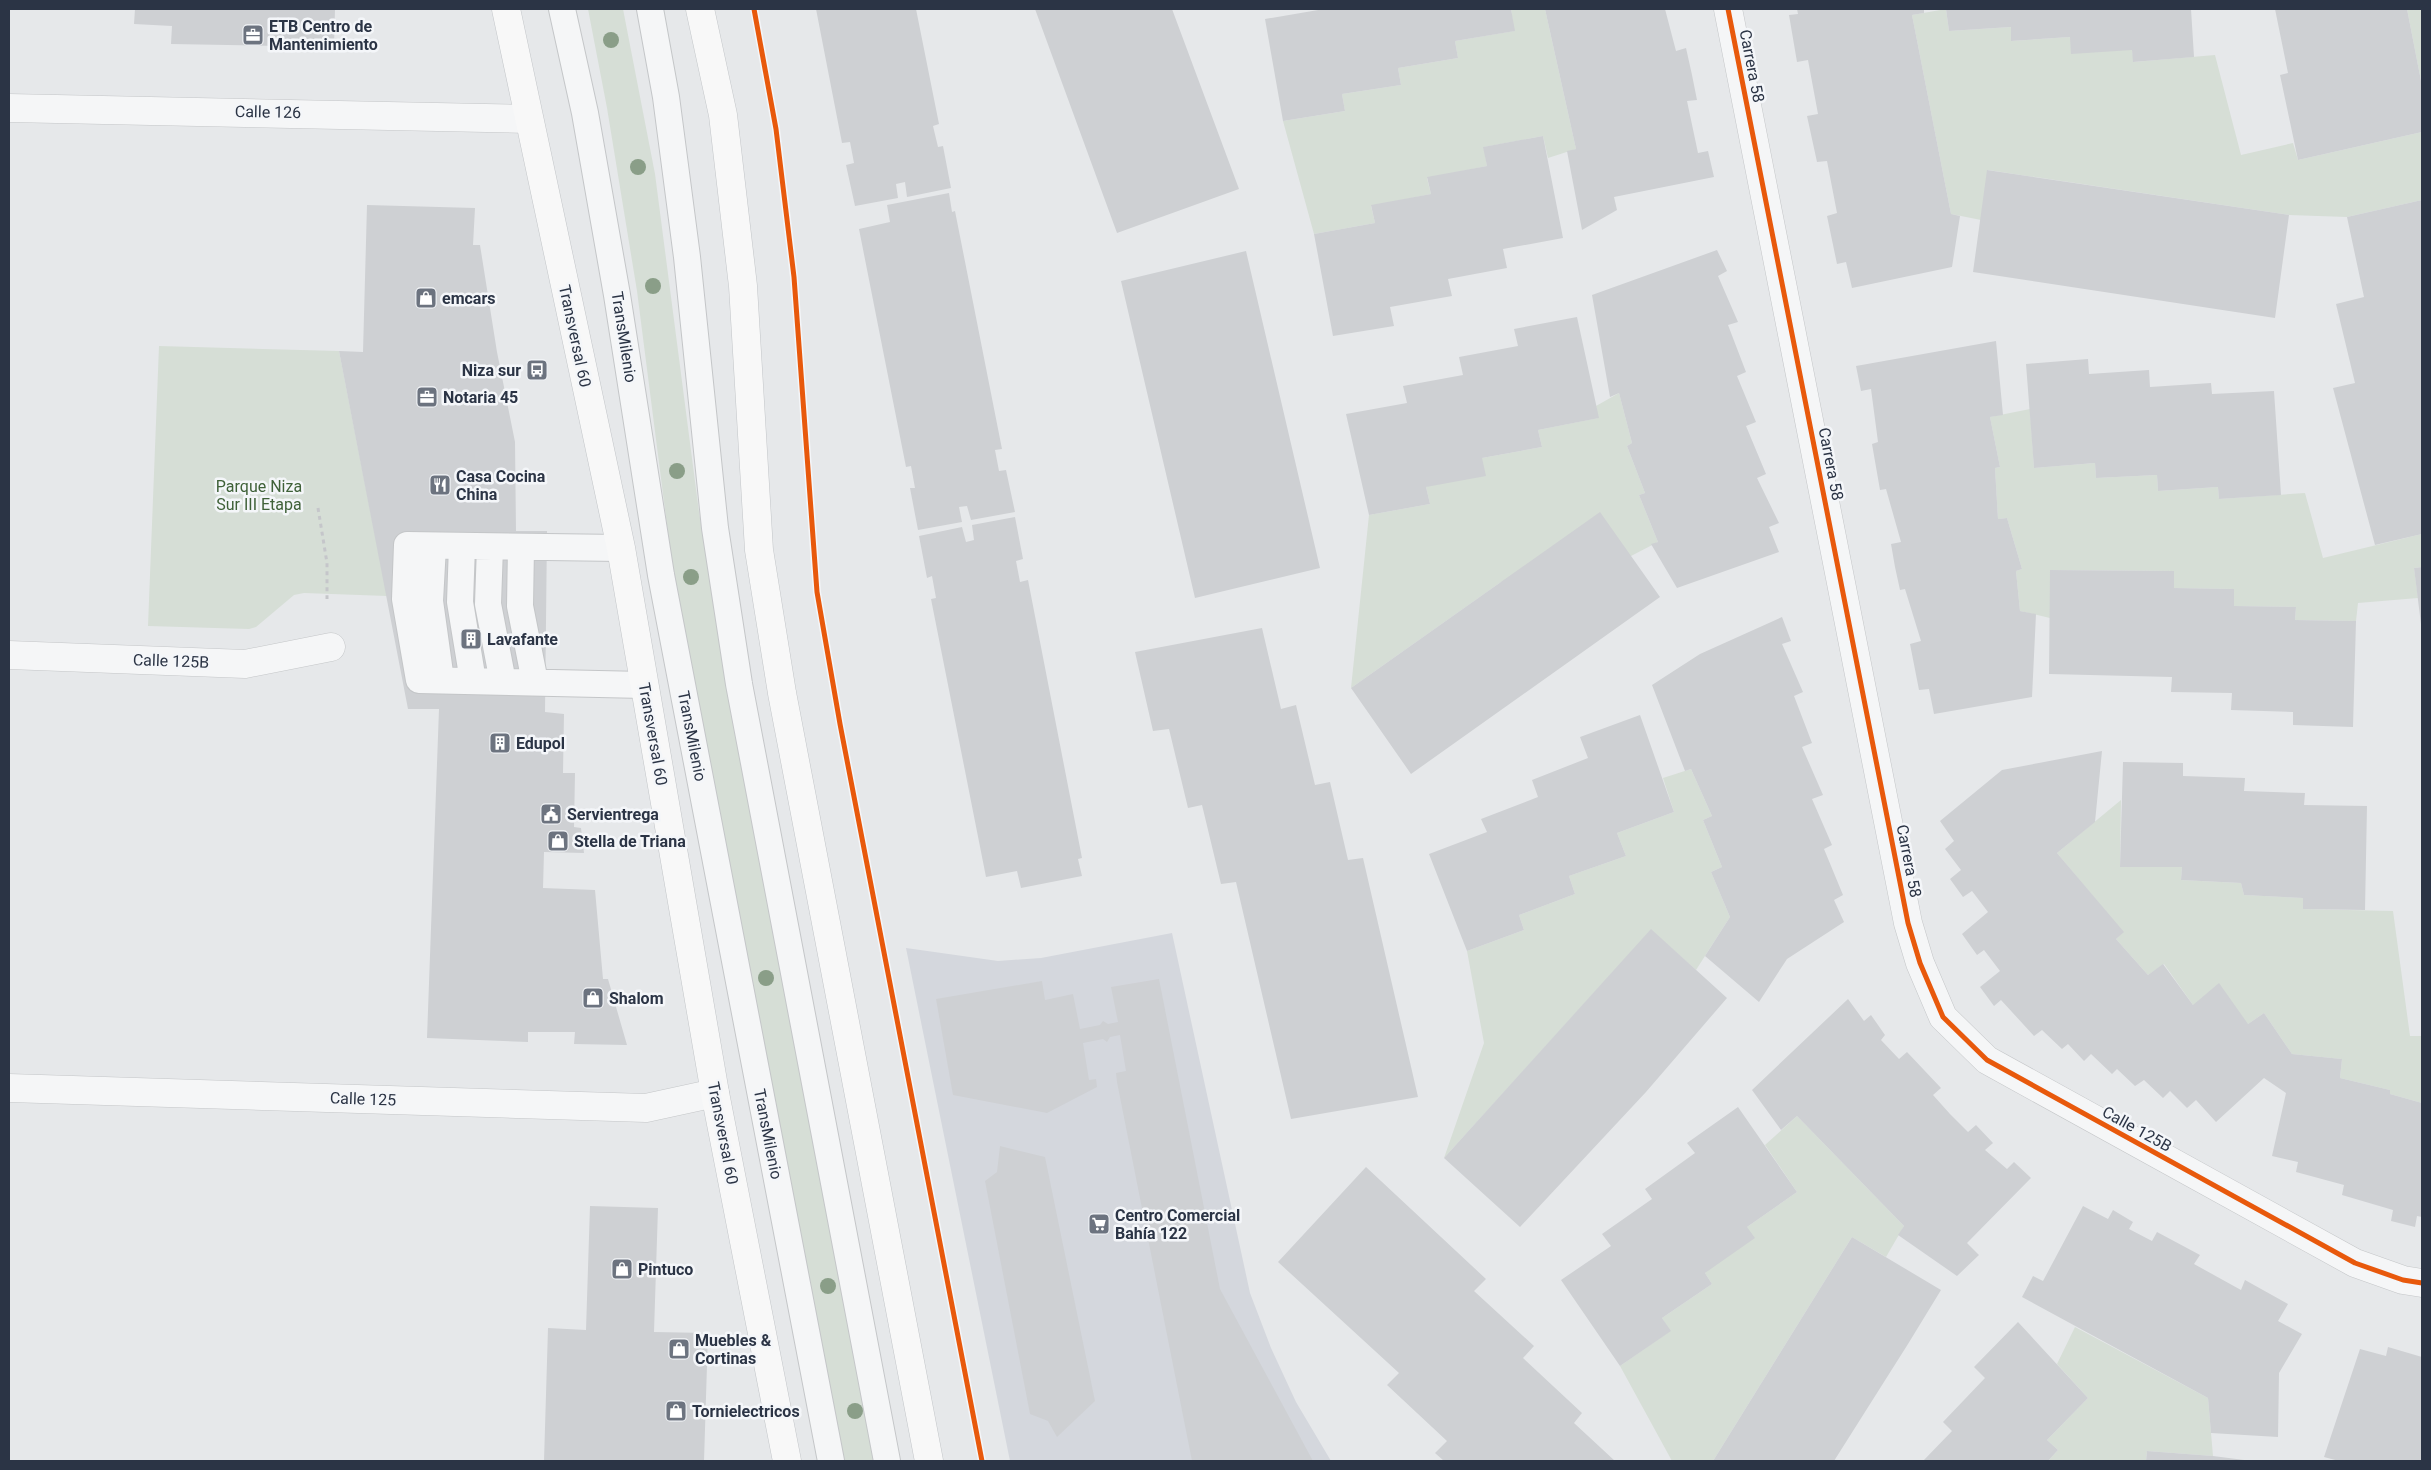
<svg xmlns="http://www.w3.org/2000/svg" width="2431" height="1470" viewBox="0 0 2431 1470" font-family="Roboto,sans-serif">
	<rect width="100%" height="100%" fill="#e6e8ea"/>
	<!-- built -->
	<path fill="#d4d7dd" d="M1172,933L1250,1293L1271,1348L1296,1402L1331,1461H1010L906,948L998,961L1041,958Z"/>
	<!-- green -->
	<path fill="#d6ded6" d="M588,9H623L655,174L699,512L724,663L876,1461H842L673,572L637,291L607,108Z
		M1511,9H1545L1576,149L1548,158L1543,136L1484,147L1487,166L1427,178L1431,194L1371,206L1375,223L1314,234L1283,121L1345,111L1342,94L1401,85L1398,68L1458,58L1455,41L1514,31Z
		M1946,9L1949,31L2011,27L2012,41L2070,37L2132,50L2134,62L2215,55L2241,155L2293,143L2298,160L2422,132V200L2347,217L2289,215L1988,170L1981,220L1951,214L1912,15Z
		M2407,9H2422V86Z
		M159,346L339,351L387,596L304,593L294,595L256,627L249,629L148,626Z
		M1619,393L1632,443L1627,446L1645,493L1639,495L1658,542L1631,556L1501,582L1351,688L1369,515L1430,504L1426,487L1482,458L1542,447L1538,430L1598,418L1596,406Z
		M2030,409L2034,468L2095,463L2096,478L2157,475L2158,491L2218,487L2219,499L2305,493L2323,558L2422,534V567L2414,568L2418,598L2358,603L2356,621L2295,620L2296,607L2234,606V589L2174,588V571L2051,570L2050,618L2020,611L2016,571L2022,569L2007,518L1998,519L1995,468L2000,467L1990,417Z
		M1691,769L1712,816L1703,820L1722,867L1711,872L1730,917L1696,970L1651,930L1444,1158L1484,1043L1467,951L1524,930L1519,915L1575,894L1569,876L1626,856L1617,833L1674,812L1663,778Z
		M2121,800L2120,867H2182L2181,880L2241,883L2244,895L2303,898V909L2393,911L2410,1036H2422V1103L2390,1094V1090L2340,1078L2342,1059L2292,1054L2264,1013L2248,1024L2193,1005L2164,964L2148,975L2116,939L2123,932L2057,853Z
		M1797,1116L1904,1226L1886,1257L1852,1237L1713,1461H1672L1620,1366L1670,1331L1662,1318L1712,1284L1705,1273L1747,1227L1797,1192L1765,1145Z
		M2075,1327L2208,1398L2213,1456L2147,1451L2146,1461H2048L2058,1450L2047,1440L2088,1398L2057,1364Z"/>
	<!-- building -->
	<path fill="#ced0d3" d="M135,9H335L334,47L171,44L172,26L134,24Z
		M816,9H916L939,124L933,126L938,147L943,146L951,188L907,197L905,182L896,184L898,198L855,206L846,165L854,163L850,142L842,143Z
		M1035,9H1172L1239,189L1117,233Z
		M1324,9H1511L1515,31L1455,41L1458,58L1398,68L1401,85L1342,94L1345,111L1283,121L1265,19Z
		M1545,9H1665L1676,51L1686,48L1692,75L1697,100L1687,101L1698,153L1708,151L1714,177L1614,197L1617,210L1582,230L1567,151L1576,149Z
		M1797,9H1924V13L1912,15L1951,214L1960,216L1952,267L1852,288L1846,262L1837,264L1827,216L1837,213L1827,161L1817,162L1807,116L1818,114L1808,60L1797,62L1789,15L1798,14Z
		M1946,9H2191L2194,57L2133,62L2132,50L2071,54L2070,37L2011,41V27L1949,31Z
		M2275,9H2407L2422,86V132L2298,160L2280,75L2288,73Z
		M1543,136L1563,238L1503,249L1507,268L1448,279L1452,296L1390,307L1394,326L1333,336L1314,234L1375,223L1371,205L1431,194L1427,177L1487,166L1483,147Z
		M1987,170L2289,215L2275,318L1973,272Z
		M949,193L952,212L955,211L1002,449L995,450L999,471L1006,470L1015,512L971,520L967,506L959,507L962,522L918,530L910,488H915L911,466L906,467L859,229L890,222L887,205Z
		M2422,200V534L2375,545L2333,388L2355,383L2336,304L2364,297L2347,217Z
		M367,205L475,208L473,245H480L497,352L515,442L516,531H547L545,712L564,714L563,773H575L574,827L581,828L584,853L544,852L543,888L595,890L603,979H608L627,1045L574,1044L575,1032H528V1042L427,1038L439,709H408L339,351L363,352Z
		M1717,250L1727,271L1718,276L1738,322L1728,325L1746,372L1737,376L1756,422L1746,426L1766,474L1757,478L1779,523L1769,527L1779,552L1677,588L1651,544L1658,542L1639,495L1645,493L1627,446L1632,443L1619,393L1610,397L1592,295Z
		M1246,251L1320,568L1195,598L1121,281Z
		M1577,317L1599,418L1538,430L1542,447L1482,458L1486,476L1426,487L1430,504L1369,515L1346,414L1407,403L1403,386L1463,375L1459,357L1518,346L1514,329Z
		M1996,341L2003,415L1990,417L2000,467L1995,468L1998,519L2007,518L2022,569L2016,571L2020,611L2036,614L2032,697L1934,714L1929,689L1919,690L1910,644L1921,641L1905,589L1900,590L1895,567L1891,544L1901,542L1886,489L1880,490L1872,444L1878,442L1871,389L1861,391L1856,366Z
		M2088,359L2089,374L2149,370L2150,387L2211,383L2212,394L2274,391L2281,495L2219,499L2218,487L2158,491L2157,475L2096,478L2095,463L2034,468L2026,364Z
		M1600,512L1660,597L1411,774L1351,688Z
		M1015,517L1023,559L1016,561L1020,582L1028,580L1082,858L1078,859L1082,876L1021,888L1017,871L986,877L931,599L936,598L932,576L927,578L919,536L962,527L966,542L974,540L972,525Z
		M2422,567V624H2421L2414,568Z
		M2050,570L2174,571V588L2234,589V606L2296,607L2295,620L2356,621L2353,727L2293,725V712L2231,710L2232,693L2171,692L2172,677L2049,674Z
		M1782,617L1791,641L1782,644L1803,692L1794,696L1812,743L1802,747L1823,795L1812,799L1832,845L1824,849L1843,895L1834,900L1844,922L1787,959L1759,1002L1705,956L1730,917L1711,872L1722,867L1703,820L1712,816L1691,769L1685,771L1652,685L1700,654Z
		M1262,628L1281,709L1296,705L1315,785L1330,782L1348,860L1363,858L1418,1097L1291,1119L1236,882L1221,884L1202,805L1188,808L1169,729L1153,731L1135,652Z
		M1640,715L1674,812L1617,833L1626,856L1569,876L1575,894L1519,915L1524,930L1467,951L1429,854L1487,832L1481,819L1538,797L1532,780L1588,758L1580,737Z
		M2102,751L2095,822L2057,853L2124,932L2116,939L2148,975L2163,964L2193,1005L2219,983L2248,1024L2264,1013L2292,1054L2342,1059L2340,1078L2390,1090V1094L2422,1103V1217L2417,1216L2415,1227L2391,1221L2393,1210L2342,1195L2344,1185L2296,1172L2298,1162L2272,1156L2286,1093L2264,1078L2216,1122L2196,1100L2187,1108L2170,1091L2163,1098L2144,1080L2135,1086L2117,1069L2112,1074L2091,1054L2084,1061L2068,1044L2062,1049L2042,1030L2034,1036L2001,1000L1994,1006L1980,987L2000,971L1984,950L1977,955L1962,934L1988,912L1972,891L1963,897L1950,879L1961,870L1945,849L1954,841L1940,821L2002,770Z
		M2123,762L2183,763V776L2245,778L2244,791L2305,793L2304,805L2367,806L2365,910L2303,909V898L2244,895L2241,883L2181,880L2182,867H2120Z
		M1651,929L1727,998L1646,1092L1520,1227L1444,1158Z
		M1159,979L1220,1289L1313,1461H1192L1117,1082L1116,1073L1126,1071L1120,1035L1110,1037L1107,1042L1103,1039L1083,1043L1089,1080L1096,1079L1097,1087L1047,1113L953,1095L936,999L1042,981L1045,1000L1073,994L1080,1029L1100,1025L1103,1021L1108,1024L1118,1022L1111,987Z
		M1848,999L1864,1021L1871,1015L1885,1035L1881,1040L1899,1059L1907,1052L1941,1088L1933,1095L1950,1114L1968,1132L1976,1125L1993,1143L1985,1150L2007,1169L2014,1162L2031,1178L1967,1243L1979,1255L1957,1276L1898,1235L1904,1226L1797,1116L1781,1130L1752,1090Z
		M1738,1107L1797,1192L1747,1227L1755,1238L1705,1273L1712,1284L1662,1318L1671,1331L1620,1366L1561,1280L1611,1246L1602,1234L1652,1199L1645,1189L1695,1153L1687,1143Z
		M1000,1146L1045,1157L1095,1401L1057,1437L1048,1421L1030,1414L985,1181L997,1172Z
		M1366,1167L1486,1279L1474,1291L1534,1346L1523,1358L1582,1413L1574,1423L1615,1461H1444L1435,1453L1447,1441L1387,1385L1399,1373L1278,1262Z
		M590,1206L658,1208L654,1332L708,1333L704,1461H544L548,1328L586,1330Z
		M2083,1206L2108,1219L2113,1210L2133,1222L2129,1229L2152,1241L2157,1232L2200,1255L2194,1264L2241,1290L2245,1280L2288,1304L2278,1321L2302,1334L2279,1373L2278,1437L2211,1433L2208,1398L2022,1297L2033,1276L2043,1281Z
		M1852,1237L1941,1290L1908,1344L1834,1461H1713Z
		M2018,1322L2088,1398L2047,1440L2058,1450L2048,1461H1923L1952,1431L1943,1422L1985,1378L1974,1367Z
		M2388,1347L2422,1357V1461H2339L2324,1457L2360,1349L2386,1356Z
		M2147,1451L2213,1456L2252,1461H2146Z"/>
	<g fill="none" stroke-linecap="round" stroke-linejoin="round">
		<!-- lane casing -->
		<g stroke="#c4c6c8" stroke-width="28">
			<path id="lane" d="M562,9L585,113L617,295L661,575L831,1461
				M650,9L666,97L687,257L715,528L739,684L887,1461
				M433,546L430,601L441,680
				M462,546L460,602L473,681
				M490,547L488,604L503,682
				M521,547L520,606L535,682
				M621,548L407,545L405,599L419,680L644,685"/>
		</g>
		<!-- street casing -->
		<g stroke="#c4c6c8" stroke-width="29">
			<path id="street" d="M1728,9L1908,923L1920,963L1943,1017L1987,1060L2355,1263L2403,1280L2422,1283
				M9,108L528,119
				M9,655L245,664L331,647
				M9,1088L646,1108L715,1093"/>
		</g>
		<!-- primary casing -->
		<g stroke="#c2c5c8" stroke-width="29">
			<path id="primary" d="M506,9L621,548L715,1093L787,1461
				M700,9L723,115L743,286L759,550L782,693L929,1461"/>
		</g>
		<!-- path -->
		<path stroke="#c5c6ca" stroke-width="3" stroke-dasharray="4 4" stroke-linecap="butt" d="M318,508L327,563V599"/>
		<!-- lane -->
		<use href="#lane" stroke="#f5f6f7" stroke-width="26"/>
		<!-- street -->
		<use href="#street" stroke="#f5f6f7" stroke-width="28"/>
		<!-- primary -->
		<use href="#primary" stroke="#f8f8f8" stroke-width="28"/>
		<!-- cycleway casing -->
		<g stroke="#f4f6f9" stroke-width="8">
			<path id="cycleway" d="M754,9L776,129L794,277L817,592L840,724L982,1461
				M1728,9L1908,923L1920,963L1943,1017L1987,1060L2355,1263L2403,1280L2422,1283"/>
		</g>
		<!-- cycleway -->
		<use href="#cycleway" stroke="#e8590c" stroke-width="5"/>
	</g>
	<!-- trees -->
	<g fill="#8a9e88">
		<circle cx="611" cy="40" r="8"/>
		<circle cx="638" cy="167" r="8"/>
		<circle cx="653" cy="286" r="8"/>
		<circle cx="677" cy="471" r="8"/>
		<circle cx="691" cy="577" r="8"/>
		<circle cx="766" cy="978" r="8"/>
		<circle cx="828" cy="1286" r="8"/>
		<circle cx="855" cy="1411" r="8"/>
	</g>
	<!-- icons -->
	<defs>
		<g id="office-square" transform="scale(1.125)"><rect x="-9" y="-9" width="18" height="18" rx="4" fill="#6c737f" stroke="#f4f6f9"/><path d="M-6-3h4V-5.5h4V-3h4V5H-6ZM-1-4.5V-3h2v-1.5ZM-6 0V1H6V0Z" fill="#fff"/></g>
		<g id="shop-square" transform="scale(1.125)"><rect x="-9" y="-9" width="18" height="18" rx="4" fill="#6c737f" stroke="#f4f6f9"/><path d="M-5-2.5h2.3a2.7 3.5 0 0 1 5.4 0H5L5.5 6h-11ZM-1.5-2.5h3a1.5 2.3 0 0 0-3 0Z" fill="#fff"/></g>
		<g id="bus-square" transform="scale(1.125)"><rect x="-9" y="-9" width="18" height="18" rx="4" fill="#6c737f" stroke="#f4f6f9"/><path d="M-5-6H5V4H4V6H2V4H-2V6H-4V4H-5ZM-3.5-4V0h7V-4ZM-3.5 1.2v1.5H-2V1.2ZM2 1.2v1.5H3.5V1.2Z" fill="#fff"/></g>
		<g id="restaurant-square" transform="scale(1.125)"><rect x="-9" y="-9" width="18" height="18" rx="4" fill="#6c737f" stroke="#f4f6f9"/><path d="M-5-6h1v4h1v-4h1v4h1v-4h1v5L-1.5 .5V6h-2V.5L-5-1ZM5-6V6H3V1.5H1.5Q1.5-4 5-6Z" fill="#fff"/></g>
		<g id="building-square" transform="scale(1.125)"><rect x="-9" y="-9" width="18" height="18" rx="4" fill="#6c737f" stroke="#f4f6f9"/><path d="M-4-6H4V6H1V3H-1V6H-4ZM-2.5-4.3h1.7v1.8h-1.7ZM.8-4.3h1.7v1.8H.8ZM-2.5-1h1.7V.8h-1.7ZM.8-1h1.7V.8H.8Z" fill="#fff"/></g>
		<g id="civic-square" transform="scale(1.125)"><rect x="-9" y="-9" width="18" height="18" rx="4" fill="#6c737f" stroke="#f4f6f9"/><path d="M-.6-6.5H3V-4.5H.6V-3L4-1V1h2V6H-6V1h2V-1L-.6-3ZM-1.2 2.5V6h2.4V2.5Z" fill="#fff"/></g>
		<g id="supermarket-square" transform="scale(1.125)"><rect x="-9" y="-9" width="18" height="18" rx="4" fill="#6c737f" stroke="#f4f6f9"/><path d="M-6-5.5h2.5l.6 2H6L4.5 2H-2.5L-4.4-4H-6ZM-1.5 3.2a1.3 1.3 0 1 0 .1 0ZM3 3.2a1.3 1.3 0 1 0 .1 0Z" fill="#fff"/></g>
	</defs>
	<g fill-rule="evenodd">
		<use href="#office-square" x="253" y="35"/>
		<use href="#shop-square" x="426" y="298"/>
		<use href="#bus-square" x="537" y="370"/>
		<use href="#office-square" x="427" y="397"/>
		<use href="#restaurant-square" x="440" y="485"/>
		<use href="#building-square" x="471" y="639"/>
		<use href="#building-square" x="500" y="743"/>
		<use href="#civic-square" x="551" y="814"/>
		<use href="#shop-square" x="558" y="841"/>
		<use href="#shop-square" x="593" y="998"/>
		<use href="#supermarket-square" x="1099" y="1224"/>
		<use href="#shop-square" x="622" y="1269"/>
		<use href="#shop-square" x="679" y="1349"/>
		<use href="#shop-square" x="676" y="1411"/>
	</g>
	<g text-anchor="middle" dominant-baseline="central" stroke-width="5" stroke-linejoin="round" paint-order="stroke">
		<!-- poi labels -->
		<g font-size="16" font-weight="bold" fill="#2b3445" stroke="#f4f6f9" text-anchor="start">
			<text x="269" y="26">ETB Centro de<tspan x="269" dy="18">Mantenimiento</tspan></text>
			<text x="442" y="298">emcars</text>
			<text x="521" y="370" text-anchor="end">Niza sur</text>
			<text x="443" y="397">Notaria 45</text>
			<text x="456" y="476">Casa Cocina<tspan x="456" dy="18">China</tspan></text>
			<text x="487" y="639">Lavafante</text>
			<text x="516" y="743">Edupol</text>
			<text x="567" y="814">Servientrega</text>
			<text x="574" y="841">Stella de Triana</text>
			<text x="609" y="998">Shalom</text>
			<text x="1115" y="1215">Centro Comercial<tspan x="1115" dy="18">Bahía 122</tspan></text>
			<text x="638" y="1269">Pintuco</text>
			<text x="695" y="1340">Muebles &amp;<tspan x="695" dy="18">Cortinas</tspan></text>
			<text x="692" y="1411">Tornielectricos</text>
		</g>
		<!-- street labels -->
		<g font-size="16" fill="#2b3445" stroke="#f4f6f9">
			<text transform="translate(1752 66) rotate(79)">Carrera 58</text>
			<text transform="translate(268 112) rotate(1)">Calle 126</text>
			<text transform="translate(575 336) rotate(78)">Transversal 60</text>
			<text transform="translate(624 337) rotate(81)">TransMilenio</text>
			<text transform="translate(1831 464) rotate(79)">Carrera 58</text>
			<text transform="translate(171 661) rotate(2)">Calle 125B</text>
			<text transform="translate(653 734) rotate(80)">Transversal 60</text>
			<text transform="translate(692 736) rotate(79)">TransMilenio</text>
			<text transform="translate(1909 861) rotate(79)">Carrera 58</text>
			<text transform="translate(363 1099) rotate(2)">Calle 125</text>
			<text transform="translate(2137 1129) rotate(29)">Calle 125B</text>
			<text transform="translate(723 1133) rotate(79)">Transversal 60</text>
			<text transform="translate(768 1134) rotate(79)">TransMilenio</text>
		</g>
		<!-- park labels -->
		<g font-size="16" fill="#3f6138" stroke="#f4f6f9">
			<text x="259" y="486">Parque Niza<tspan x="259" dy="18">Sur III Etapa</tspan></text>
		</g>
	</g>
	<!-- border -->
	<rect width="2431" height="1470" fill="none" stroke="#2b3445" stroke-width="20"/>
</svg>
